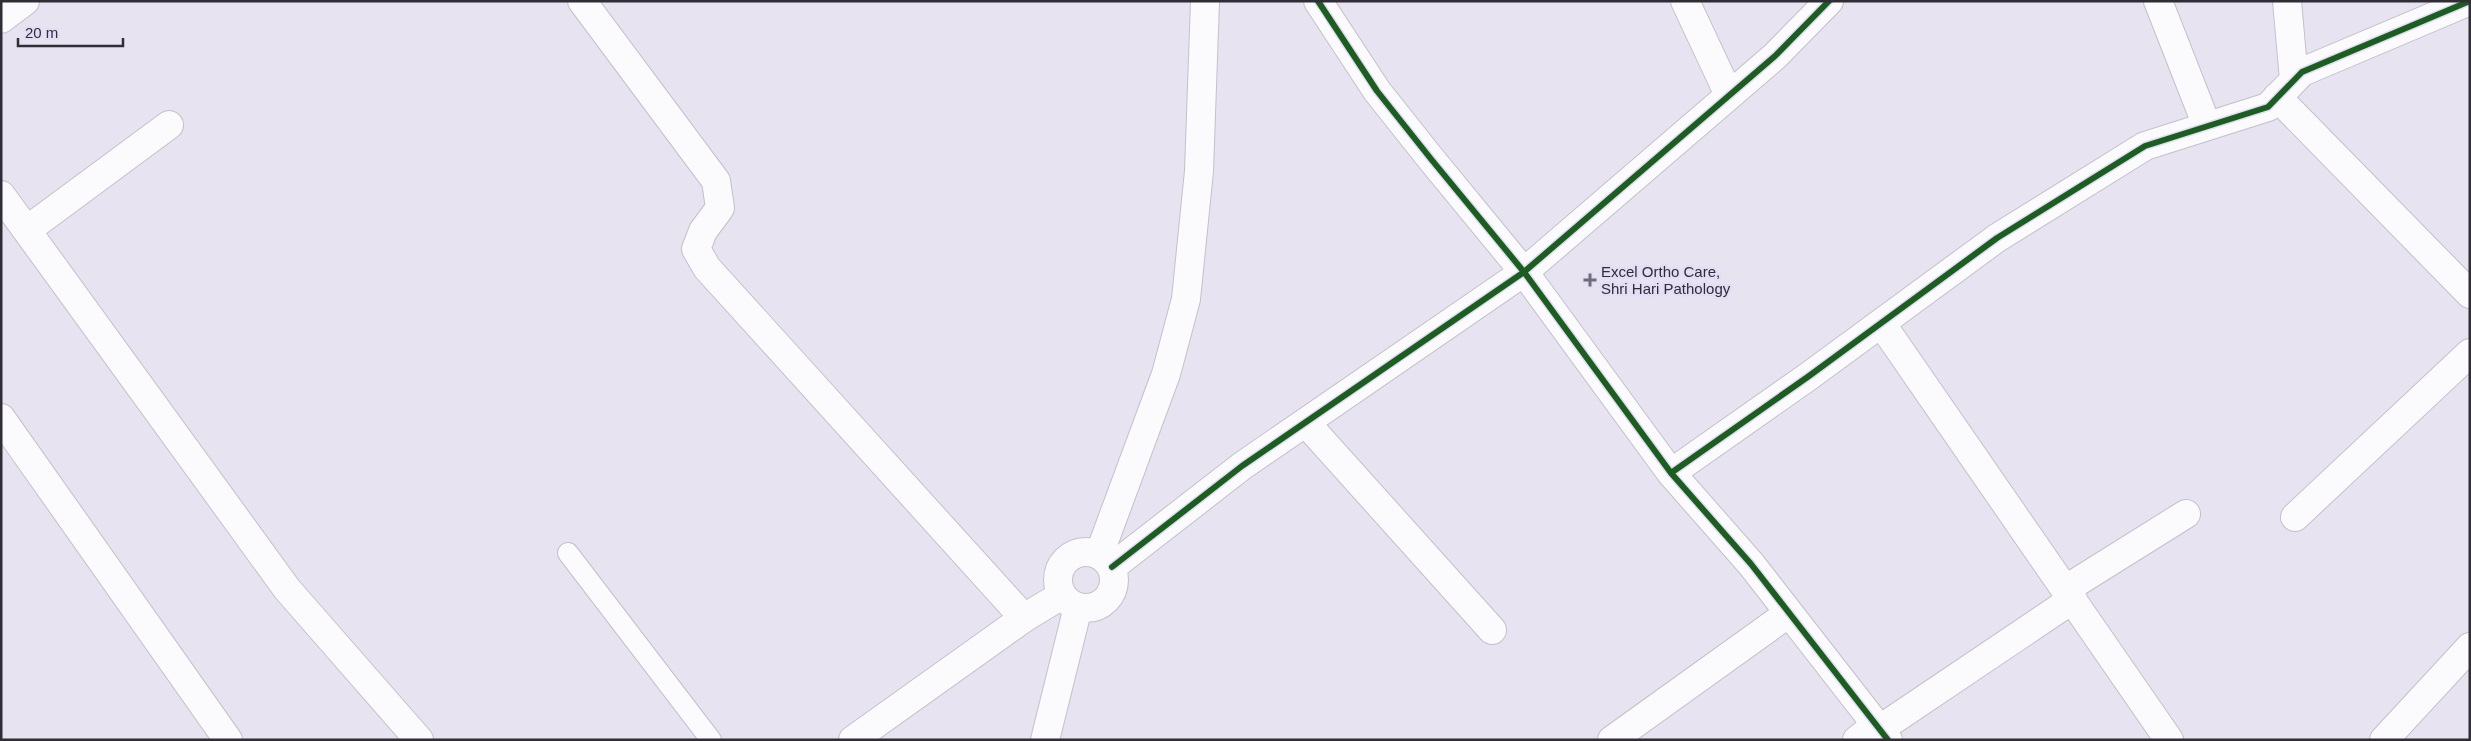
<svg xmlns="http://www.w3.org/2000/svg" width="2471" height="741" viewBox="0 0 2471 741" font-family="Helvetica,sans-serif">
	<rect width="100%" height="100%" fill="#e7e3f0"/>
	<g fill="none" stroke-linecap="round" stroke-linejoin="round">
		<!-- service casing -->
		<g stroke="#c4c0ca" stroke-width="22">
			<path id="service" d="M568,553L711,740"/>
		</g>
		<!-- minor casing -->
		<g stroke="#c4c0ca" stroke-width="30">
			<path id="minor" d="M582,1L716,181L720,208L703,231L696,249L707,268L1024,618
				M1318,1L1377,91L1431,159L1524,272L1671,473L1751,564L1888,740
				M1685,1L1729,95
				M2158,1L2207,126
				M2287,1L2294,80
				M1,19L25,1
				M2277,97L2470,294
				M1,195L287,589L419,740
				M27,230L169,125
				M1881,323L2169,740
				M1,418L228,740
				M1306,423L1492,630
				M1671,473L1809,376L1997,238L2145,146L2268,107L2302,72L2470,1
				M2295,517L2470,353
				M2066,589L2186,514
				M1880,729L2073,599
				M1612,740L1789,613
				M1857,740L1876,725
				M2384,740L2470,647"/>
		</g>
		<!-- tertiary casing -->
		<g stroke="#c4c0ca" stroke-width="30">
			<path id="tertiary" d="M1058 580a28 28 0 1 1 56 0a28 28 0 1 1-56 0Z
				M1099,555L1166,374L1186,299L1199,171L1205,1
				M1112,567L1242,466L1524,272L1775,56L1829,1
				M853,740L1024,618L1062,595
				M1045,740L1078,607"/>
		</g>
		<!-- service -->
		<use href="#service" stroke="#fbfbfd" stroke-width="20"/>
		<!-- minor -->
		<use href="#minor" stroke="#fbfbfd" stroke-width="28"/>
		<!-- tertiary -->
		<use href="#tertiary" stroke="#fbfbfd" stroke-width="28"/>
		<!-- cycleway casing -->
		<g stroke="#e4ddf6" stroke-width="9">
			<path id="cycleway" d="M1318,1L1377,91L1431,159L1524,272L1671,473L1751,564L1888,740
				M1671,473L1809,376L1997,238L2145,146L2268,107L2302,72L2470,1
				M1112,567L1242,466L1524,272L1775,56L1829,1"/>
		</g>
		<!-- cycleway -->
		<use href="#cycleway" stroke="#1b5e20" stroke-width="6"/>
	</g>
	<!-- markers -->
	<path fill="#706d78" stroke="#e4ddf6" stroke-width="2" d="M1587.5 272.5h5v5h5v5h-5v5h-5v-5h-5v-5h5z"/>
	<g text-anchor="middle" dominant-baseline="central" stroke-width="5" stroke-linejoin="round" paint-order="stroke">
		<!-- poi labels -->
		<g font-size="15" fill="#302d37" stroke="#e4ddf6" text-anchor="start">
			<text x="1601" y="271">Excel Ortho Care,<tspan x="1601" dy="17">Shri Hari Pathology</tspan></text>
		</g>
	</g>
	<!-- border -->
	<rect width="2471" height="741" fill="none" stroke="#302d37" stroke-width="5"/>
	<!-- scale -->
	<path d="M18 38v8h105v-8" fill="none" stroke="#302d37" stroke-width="2.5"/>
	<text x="25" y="38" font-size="15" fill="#302d37" stroke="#e4ddf6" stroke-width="4" paint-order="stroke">20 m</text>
</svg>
